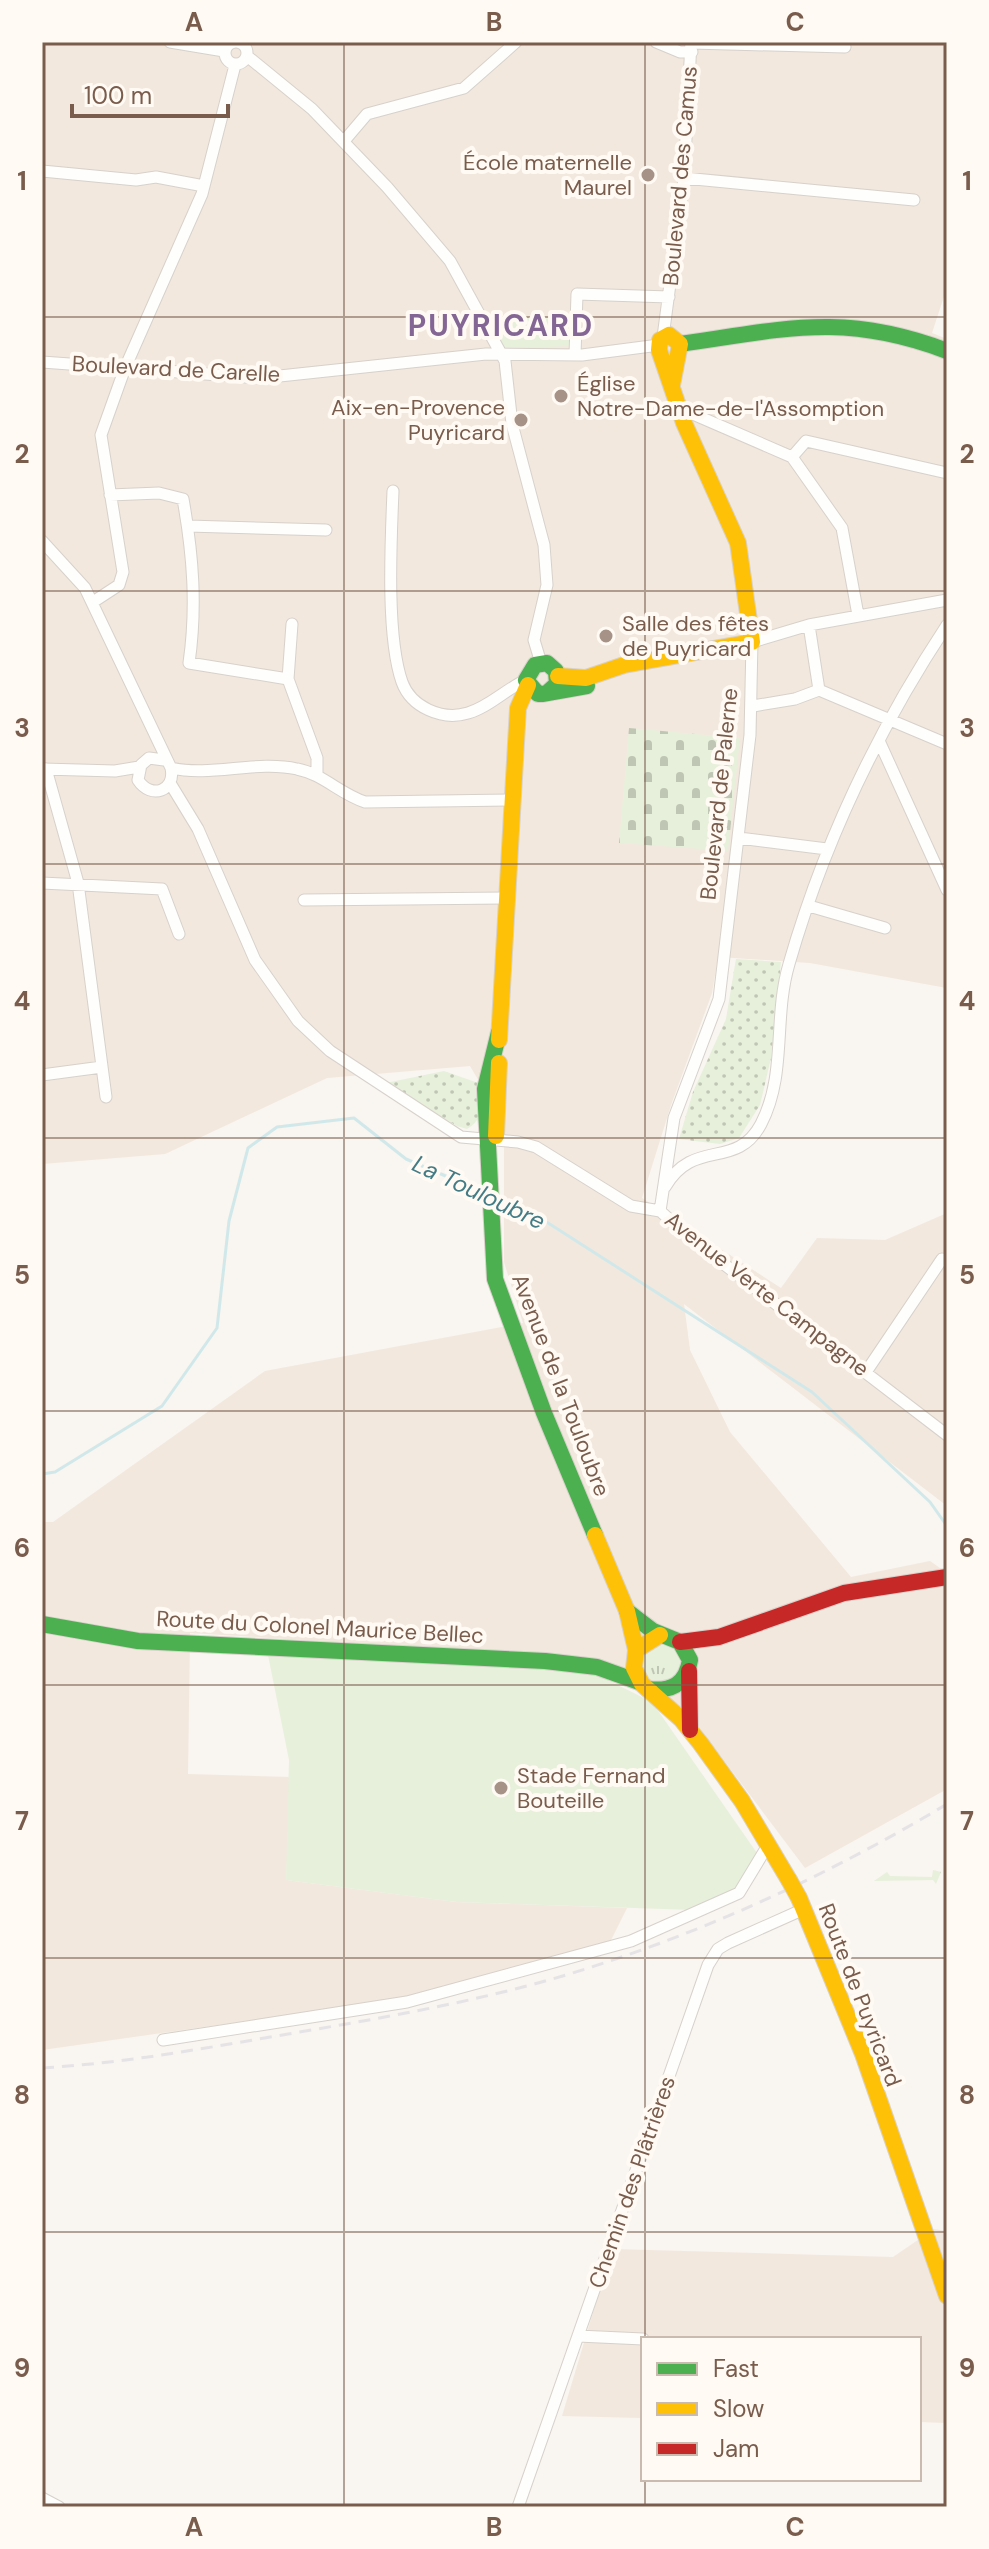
<svg xmlns="http://www.w3.org/2000/svg" width="989" height="2549" viewBox="0 0 989 2549" font-family="'DM Sans',sans-serif">
	<defs>
		<pattern id="grass-tufts" width="24" height="20" patternUnits="userSpaceOnUse" patternTransform="scale(2)"><rect width="24" height="20" fill="#e7f0db"/><path d="M3 7l-1-3M5 7V3M7 7l1-3M15 17l-1-3M17 17v-4M19 17l1-3" fill="none" stroke="#c0c6b4"/></pattern>
		<pattern id="cemetery-stones" width="16" height="16" patternUnits="userSpaceOnUse" patternTransform="scale(2)"><rect width="16" height="16" fill="#e7f0db"/><path d="M2 7V4a2 2 0 0 1 4 0v3zM10 15v-3a2 2 0 0 1 4 0v3z" fill="#c0c6b4"/></pattern>
		<pattern id="park-dots" width="8" height="8" patternUnits="userSpaceOnUse" patternTransform="scale(2)"><rect width="8" height="8" fill="#e7f0db"/><path d="M2 2h.1M6 6h.1" fill="none" stroke="#c0c6b4" stroke-width="1.8" stroke-linecap="round"/></pattern>
	</defs>
	<rect width="100%" height="100%" fill="#f9f5f0"/>
	<!-- residential -->
	<path fill="#f2e8de" d="M42,42H947V287L932,333L947,339V988L810,963L718,957L712,993L671,1105L642,1198L781,1288L817,1238L885,1240L947,1213V1506L684,1304L690,1350L730,1432L851,1577L930,1561L947,1573V1789L805,1868L698,1726L592,1658L190,1633L188,1774L291,1777L286,1880L456,1902L627,1908L609,1944L401,1999L42,2050V1522H53L265,1371L523,1323L504,1262V1123L470,1066L327,1078L165,1154L42,1164Z
		M934,2229L947,2231V2423L919,2422V2339H643V2418L562,2416L612,2249L893,2257Z"/>
	<!-- grass -->
	<path fill="url(#grass-tufts)" d="M642 1663a19 19 0 1 1 38 0a19 19 0 1 1-38 0Z
		M933,1870L941,1872L936,1884L933,1880L874,1881L887,1872L890,1876L932,1877Z"/>
	<!-- cemetery -->
	<path fill="url(#cemetery-stones)" d="M629,728L740,738L728,851L619,843Z"/>
	<!-- park -->
	<path fill="url(#park-dots)" d="M736,959L781,962L771,1058L760,1105L739,1138L720,1144L679,1139L693,1092L726,1019Z
		M444,1071L481,1084C481,1102 485,1119 467,1129L457,1126L386,1083Z"/>
	<!-- garden -->
	<path fill="#e7f0db" d="M489,318H571V346L498,349Z
		M268,1655L587,1670L652,1702L759,1856L741,1885L694,1910L456,1902L286,1880L289,1760Z"/>
	<g fill="none" stroke-linecap="round" stroke-linejoin="round">
		<!-- stream -->
		<path stroke="#d0e8ea" stroke-width="3" d="M498,1198L531,1212L812,1392L930,1502L947,1526
			M42,1474L55,1472L162,1406L217,1328L229,1221L248,1148L277,1127L354,1118L406,1159L483,1192"/>
		<!-- street casing -->
		<g stroke="#d7d1cb" stroke-width="13">
			<path id="street" d="M225 53a11 11 0 1 1 22 0a11 11 0 1 1-22 0Z
				M170,42L224,51
				M656,42L680,52H692
				M691,43L845,47L844,42
				M247,56L312,109L387,187L450,261L505,361L512,424L544,545L547,585L534,640L541,663
				M344,141L367,114L464,88L516,42
				M42,171L136,180L156,177L204,186
				M684,178L914,200
				M663,337L684,178L691,42
				M575,355L577,294L669,297
				M42,362L261,378L486,354L582,355L659,345
				M679,408L792,457L842,528L858,615
				M792,457L806,441L947,473
				M393,491C391,541 386,636 402,682C411,707 442,721 468,713C489,707 506,689 526,680
				M110,495L159,493L183,499C193,555 197,607 189,663L288,679
				M188,526L326,530
				M42,541L85,588L171,768C176,791 151,800 138,780L141,765L149,758L164,760
				M93,602L119,585L123,572L101,435L125,368L202,194L235,65
				M292,624L288,679L317,758V774
				M809,625L819,690
				M819,690L947,744
				M753,706L795,699L819,690
				M880,743L947,890
				M171,768C212,777 256,760 297,769C323,774 340,794 365,802L512,800
				M43,769L115,771L139,767
				M46,769L78,883L106,1097
				M170,783L198,829L255,960L298,1021L330,1051L461,1137L518,1142L536,1147L631,1206L660,1211L695,1242L947,1435
				M739,838L827,849
				M42,883L162,889L179,934
				M304,900L506,898
				M809,906L885,928
				M42,1075L102,1067
				M665,1187C694,1137 736,1171 761,1124C787,1074 773,1018 789,964C824,842 877,731 947,625
				M660,1211L674,1118L719,999L750,735L752,642L809,625L947,600
				M866,1372L942,1259L947,1260
				M163,2040L407,2002L631,1941L739,1893L768,1845
				M578,2336L643,2339
				M42,2498L59,2507
				M518,2507L708,1965L718,1949L728,1943L804,1909"/>
		</g>
		<!-- fast casing -->
		<g stroke="#d9d2cb" stroke-width="18">
			<path id="fast" d="M680,344C785,329 844,312 947,351
				M547,693L557,684L556,671L547,663L535,665L526,680L538,694H542L587,686
				M499,1032L485,1089L495,1279L544,1413L595,1535
				M627,1611L653,1631L680,1642L690,1660C686,1684 672,1692 648,1689
				M42,1624L138,1641L545,1661L597,1667L639,1682"/>
		</g>
		<!-- slow casing -->
		<g stroke="#d9d2cb" stroke-width="18">
			<path id="slow" d="M558,676L586,678L624,665L752,642L738,543L684,423L659,350L660,340L669,335L680,344L672,385
				M499,1040L518,708L528,685
				M496,1136L499,1063
				M595,1535L627,1611L636,1650
				M660,1635L636,1650L634,1668L642,1684L681,1719L701,1744L742,1801L789,1880
				M799,1898L863,2054L947,2296"/>
		</g>
		<!-- jam casing -->
		<g stroke="#d9d2cb" stroke-width="18">
			<path id="jam" d="M680,1642L719,1637L844,1593L947,1577
				M689,1671L690,1730"/>
		</g>
		<!-- street -->
		<use href="#street" stroke="#fefefd" stroke-width="11"/>
		<!-- fast -->
		<use href="#fast" stroke="#4caf50" stroke-width="16"/>
		<!-- slow -->
		<use href="#slow" stroke="#ffc107" stroke-width="16"/>
		<!-- jam -->
		<use href="#jam" stroke="#c62828" stroke-width="16"/>
		<!-- rail -->
		<path stroke="#e6e3e7" stroke-width="3" stroke-dasharray="12 8" stroke-linecap="butt" d="M42,2068C125,2063 206,2048 288,2034C382,2018 475,2002 566,1975C701,1934 827,1876 947,1804"/>
		<!-- slow-bridge casing -->
		<g stroke="#d9d2cb" stroke-width="18" stroke-linecap="butt">
			<path id="slow-bridge" d="M789,1880L799,1898"/>
		</g>
		<!-- slow-bridge -->
		<use href="#slow-bridge" stroke="#ffc107" stroke-width="16"/>
	</g>
	<!-- grid -->
	<path fill="none" stroke="#7a5c4d" stroke-width="2" stroke-opacity="0.55" d="M344,42V2507M645,42V2339M42,317H947M42,591H947M42,864H947M42,1138H947M42,1411H947M42,1685H947M42,1958H947M42,2232H947M645,2479V2507"/>
	<!-- markers -->
	<g fill="#a69286" stroke="#fffaf3" stroke-width="3">
		<circle cx="648" cy="175" r="8"/>
		<circle cx="561" cy="396" r="8"/>
		<circle cx="521" cy="420" r="8"/>
		<circle cx="606" cy="636" r="8"/>
		<circle cx="501" cy="1788" r="8"/>
	</g>
	<g text-anchor="middle" dominant-baseline="central" stroke-width="8" stroke-linejoin="round" paint-order="stroke">
		<!-- poi labels -->
		<g font-size="22" fill="#7a5c4d" stroke="#fffaf3" text-anchor="start">
			<text x="632" y="162" text-anchor="end">École maternelle<tspan x="632" dy="25">Maurel</tspan></text>
			<text x="577" y="383">Église<tspan x="577" dy="25">Notre-Dame-de-l'Assomption</tspan></text>
			<text x="505" y="407" text-anchor="end">Aix-en-Provence<tspan x="505" dy="25">Puyricard</tspan></text>
			<text x="622" y="623">Salle des fêtes<tspan x="622" dy="25">de Puyricard</tspan></text>
			<text x="517" y="1775">Stade Fernand<tspan x="517" dy="25">Bouteille</tspan></text>
		</g>
		<!-- street labels -->
		<g font-size="22" fill="#7a5c4d" stroke="#fffaf3">
			<text transform="translate(680 176) rotate(-85)">Boulevard des Camus</text>
			<text transform="translate(176 369) rotate(3)">Boulevard de Carelle</text>
			<text transform="translate(719 794) rotate(-84)">Boulevard de Palerne</text>
			<text transform="translate(767 1294) rotate(38)">Avenue Verte Campagne</text>
			<text transform="translate(561 1385) rotate(69)">Avenue de la Touloubre</text>
			<text transform="translate(320 1627) rotate(3)">Route du Colonel Maurice Bellec</text>
			<text transform="translate(860 1995) rotate(69)">Route de Puyricard</text>
			<text transform="translate(632 2182) rotate(-71)">Chemin des Plâtrières</text>
		</g>
		<!-- water labels -->
		<g font-size="24" font-style="italic" fill="#437c86" stroke="#fffaf3">
			<text transform="translate(479 1192) rotate(25)">La Touloubre</text>
		</g>
		<!-- district labels -->
		<g font-size="30" font-weight="bold" letter-spacing="2" fill="#846695" stroke="#fffaf3">
			<text x="501" y="325">PUYRICARD</text>
		</g>
	</g>
	<!-- border -->
	<rect width="989" height="2549" fill="none" stroke="#fffaf3" stroke-width="88"/>
	<!-- legend -->
	<rect x="641" y="2337" width="280" height="144" fill="#fffaf3" stroke="#cabbb1" stroke-width="2"/>
	<rect x="657" y="2363" width="40" height="12" fill="#4caf50" stroke="#cabbb1" stroke-width="2"/>
	<text x="713" y="2377" font-size="24" fill="#7a5c4d">Fast</text>
	<rect x="657" y="2403" width="40" height="12" fill="#ffc107" stroke="#cabbb1" stroke-width="2"/>
	<text x="713" y="2417" font-size="24" fill="#7a5c4d">Slow</text>
	<rect x="657" y="2443" width="40" height="12" fill="#c62828" stroke="#cabbb1" stroke-width="2"/>
	<text x="713" y="2457" font-size="24" fill="#7a5c4d">Jam</text>
	<!-- scale -->
	<path d="M72 104v12h156v-12" fill="none" stroke="#7a5c4d" stroke-width="4"/>
	<text x="84" y="104" font-size="24" fill="#7a5c4d" stroke="#fffaf3" stroke-width="6" paint-order="stroke">100 m</text>
	<rect x="44" y="44" width="901" height="2461" fill="none" stroke="#7a5c4d" stroke-width="3"/>
	<g font-size="26" text-anchor="middle" font-weight="bold" fill="#7a5c4d">
		<text x="194" y="31">A</text>
		<text x="494" y="31">B</text>
		<text x="795" y="31">C</text>
		<text x="22" y="190">1</text>
		<text x="967" y="190">1</text>
		<text x="22" y="463">2</text>
		<text x="967" y="463">2</text>
		<text x="22" y="737">3</text>
		<text x="967" y="737">3</text>
		<text x="22" y="1010">4</text>
		<text x="967" y="1010">4</text>
		<text x="22" y="1284">5</text>
		<text x="967" y="1284">5</text>
		<text x="22" y="1557">6</text>
		<text x="967" y="1557">6</text>
		<text x="22" y="1830">7</text>
		<text x="967" y="1830">7</text>
		<text x="22" y="2104">8</text>
		<text x="967" y="2104">8</text>
		<text x="22" y="2377">9</text>
		<text x="967" y="2377">9</text>
		<text x="194" y="2536">A</text>
		<text x="494" y="2536">B</text>
		<text x="795" y="2536">C</text>
	</g>
</svg>
